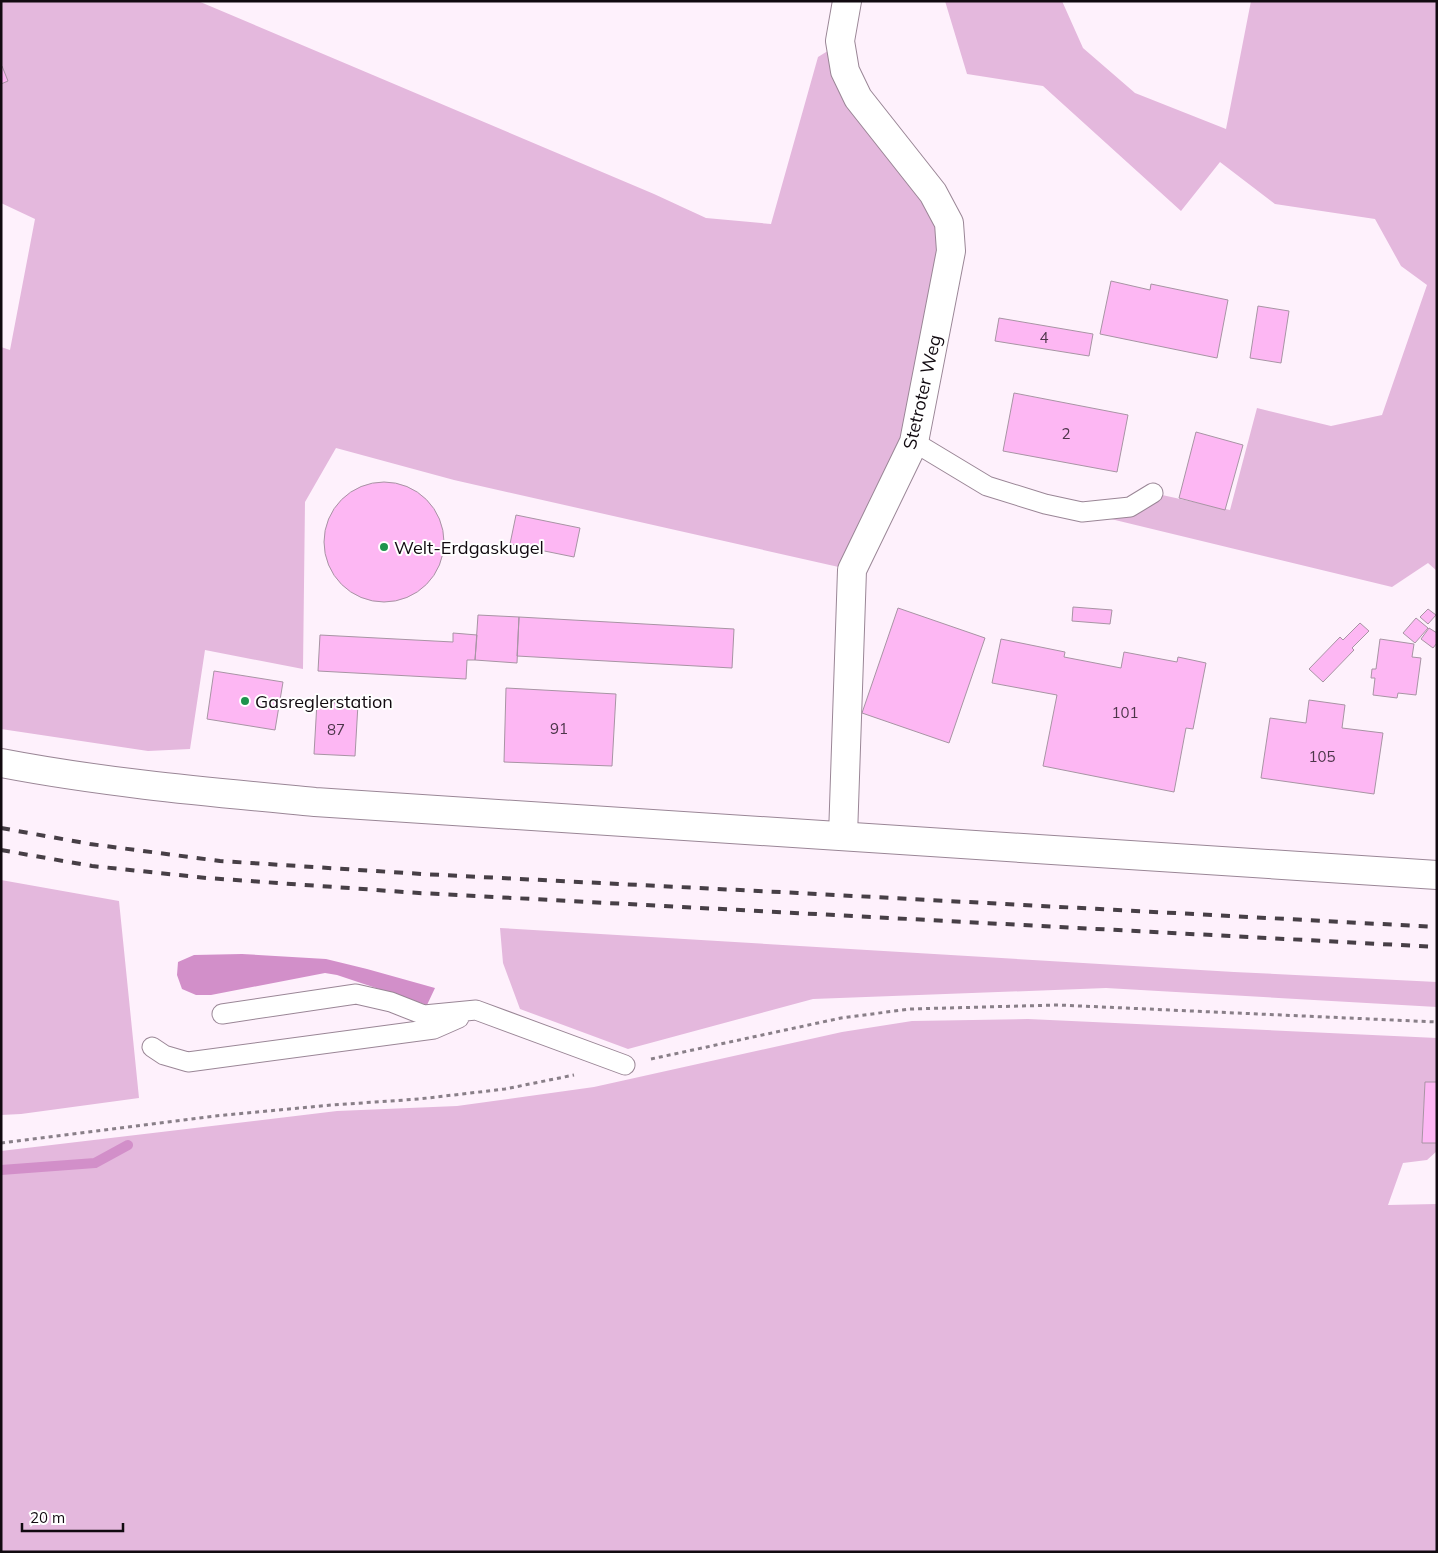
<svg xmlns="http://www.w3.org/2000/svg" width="1438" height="1553" viewBox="0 0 1438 1553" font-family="Mulish,sans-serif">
	<rect width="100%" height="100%" fill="#fef1fc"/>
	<!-- green -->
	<path fill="#e4b8dd" d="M1,1H198L654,194L706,218L771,224L818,57L831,49L941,227L914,442L852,570L454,480L336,448L305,502L303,669L205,650L190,749L148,751L1,729V347L10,350L35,219L1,203Z
		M945,1H1062L1083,48L1135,93L1226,129L1251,1H1437V571L1428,563L1392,587L1082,512L1153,493L1230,510L1257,408L1331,426L1382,415L1427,285L1401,266L1375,219L1275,204L1220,162L1181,211L1043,86L967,74Z
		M1,880L119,901L139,1098L21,1114L1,1115Z
		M500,928L1234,972L1437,982V1007L1106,988L813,999L628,1049L520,1009L503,963Z
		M1028,1019L1437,1038V1082H1425L1422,1142L1437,1143V1151L1427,1160L1403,1163L1388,1205L1437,1204V1552H1V1151L337,1111L457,1106L594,1087L842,1032L912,1021Z"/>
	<!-- water -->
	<path fill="#d28fc9" d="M242,954L326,959L367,969L435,988L427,1005L337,975L325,973L211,995H196L182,989L177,975L178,962L194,955Z"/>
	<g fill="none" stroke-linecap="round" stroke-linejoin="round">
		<!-- stream -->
		<path stroke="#d28fc9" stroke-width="10" d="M1,1170L95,1163L128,1145"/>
	</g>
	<!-- building -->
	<path fill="#fdb7f3" stroke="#a894a4" d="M2,66L8,81L1,84V67Z
		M1111,281L1150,290L1151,284L1228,300L1217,358L1100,334Z
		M1258,306L1289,311L1281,363L1250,358Z
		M999,318L1093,334L1089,356L995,341Z
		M1014,393L1128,415L1117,472L1003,451Z
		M1196,432L1243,445L1225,510L1179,498Z
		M324 542a60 60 0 1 1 120 0a60 60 0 1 1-120 0Z
		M516,515L580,528L574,557L510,544Z
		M1073,607L1112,610L1110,624L1072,621Z
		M898,608L985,638L949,743L862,713Z
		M1428,609L1436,615L1428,624L1420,617Z
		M478,615L519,617L517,663L475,660Z
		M519,617L734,629L732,668L517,656Z
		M1416,618L1428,628L1415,643L1403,633Z
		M1360,623L1369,631L1352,648L1354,650L1323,682L1309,669L1340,637L1343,640Z
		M1429,628L1437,633V643L1433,648L1421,639Z
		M453,633L477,635L475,660H467L466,679L318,671L320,635L453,642Z
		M1001,639L1065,652L1064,657L1121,668L1124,652L1177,662L1178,657L1206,663L1193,729L1186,728L1174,792L1043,766L1057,695L992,683Z
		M1380,639L1414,644L1412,657L1421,658L1416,695L1398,693L1397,698L1373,695L1375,678H1371L1372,669H1376Z
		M214,671L283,682L275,730L207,719Z
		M506,688L616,694L612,766L504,762Z
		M1309,700L1345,705L1342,728L1383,733L1374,794L1261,778L1270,718L1306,723Z
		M317,702L358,704L355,756L314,754Z
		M1425,1082H1437V1143H1422Z"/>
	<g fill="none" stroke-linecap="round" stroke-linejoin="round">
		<!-- lane casing -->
		<g stroke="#9a8696" stroke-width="21">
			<path id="lane" d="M914,442L987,486L1045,504L1082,512L1130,507L1153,493
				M222,1014L356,994L391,1002L424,1015L476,1010L625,1065
				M152,1047L164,1055L188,1062L434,1029L459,1018"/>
		</g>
		<!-- street casing -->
		<g stroke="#9a8696" stroke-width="30">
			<path id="street" d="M843,836L852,570L914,442L951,251L949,223L933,193L858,98L845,71L840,41L847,1"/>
		</g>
		<!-- secondary casing -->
		<g stroke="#9a8696" stroke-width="30">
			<path id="secondary" d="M1,763C105,783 210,792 315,802L1437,875"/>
		</g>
		<!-- path -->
		<path stroke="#897f88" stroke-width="3" stroke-dasharray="4 4" stroke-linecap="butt" d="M651,1059L841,1018L910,1009L1058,1005L1437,1022
			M1,1143L215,1116L332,1105L419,1099L505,1089L574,1075"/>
		<!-- lane -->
		<use href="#lane" stroke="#fff" stroke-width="19"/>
		<!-- street -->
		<use href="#street" stroke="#fff" stroke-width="28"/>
		<!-- secondary -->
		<use href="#secondary" stroke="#fff" stroke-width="28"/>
		<!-- rail -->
		<path stroke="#473f46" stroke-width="4" stroke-dasharray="9 9" stroke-linecap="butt" d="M1,828L90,844L220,861L422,874L798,893L1437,927
			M1,850L92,866L207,878L419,893L1437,947"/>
	</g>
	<!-- markers -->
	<g fill="#1e934d" stroke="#fff" stroke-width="2">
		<circle cx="384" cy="547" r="5"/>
		<circle cx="245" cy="701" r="5"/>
	</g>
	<g text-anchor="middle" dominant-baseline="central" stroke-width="4" stroke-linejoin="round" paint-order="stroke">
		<!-- number labels -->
		<g font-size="15" fill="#4c3549">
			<text x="1044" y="337">4</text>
			<text x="1066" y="433">2</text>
			<text x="1125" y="712">101</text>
			<text x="559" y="728">91</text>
			<text x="336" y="729">87</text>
			<text x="1322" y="756">105</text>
		</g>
		<!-- street labels -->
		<g font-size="18" fill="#110a10" stroke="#fff">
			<text transform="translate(922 392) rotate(-77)">Stetroter Weg</text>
		</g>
		<!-- poi labels -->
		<g font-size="18" fill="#110a10" stroke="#fff" text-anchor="start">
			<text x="394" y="547">Welt-Erdgaskugel</text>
			<text x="255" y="701">Gasreglerstation</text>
		</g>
	</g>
	<!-- border -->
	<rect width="1438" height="1553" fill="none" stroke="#110a10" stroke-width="5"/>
	<!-- scale -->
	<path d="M22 1523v8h101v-8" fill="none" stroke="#110a10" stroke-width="2.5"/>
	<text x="30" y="1523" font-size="15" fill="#110a10" stroke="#ffffff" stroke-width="4" paint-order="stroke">20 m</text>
</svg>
